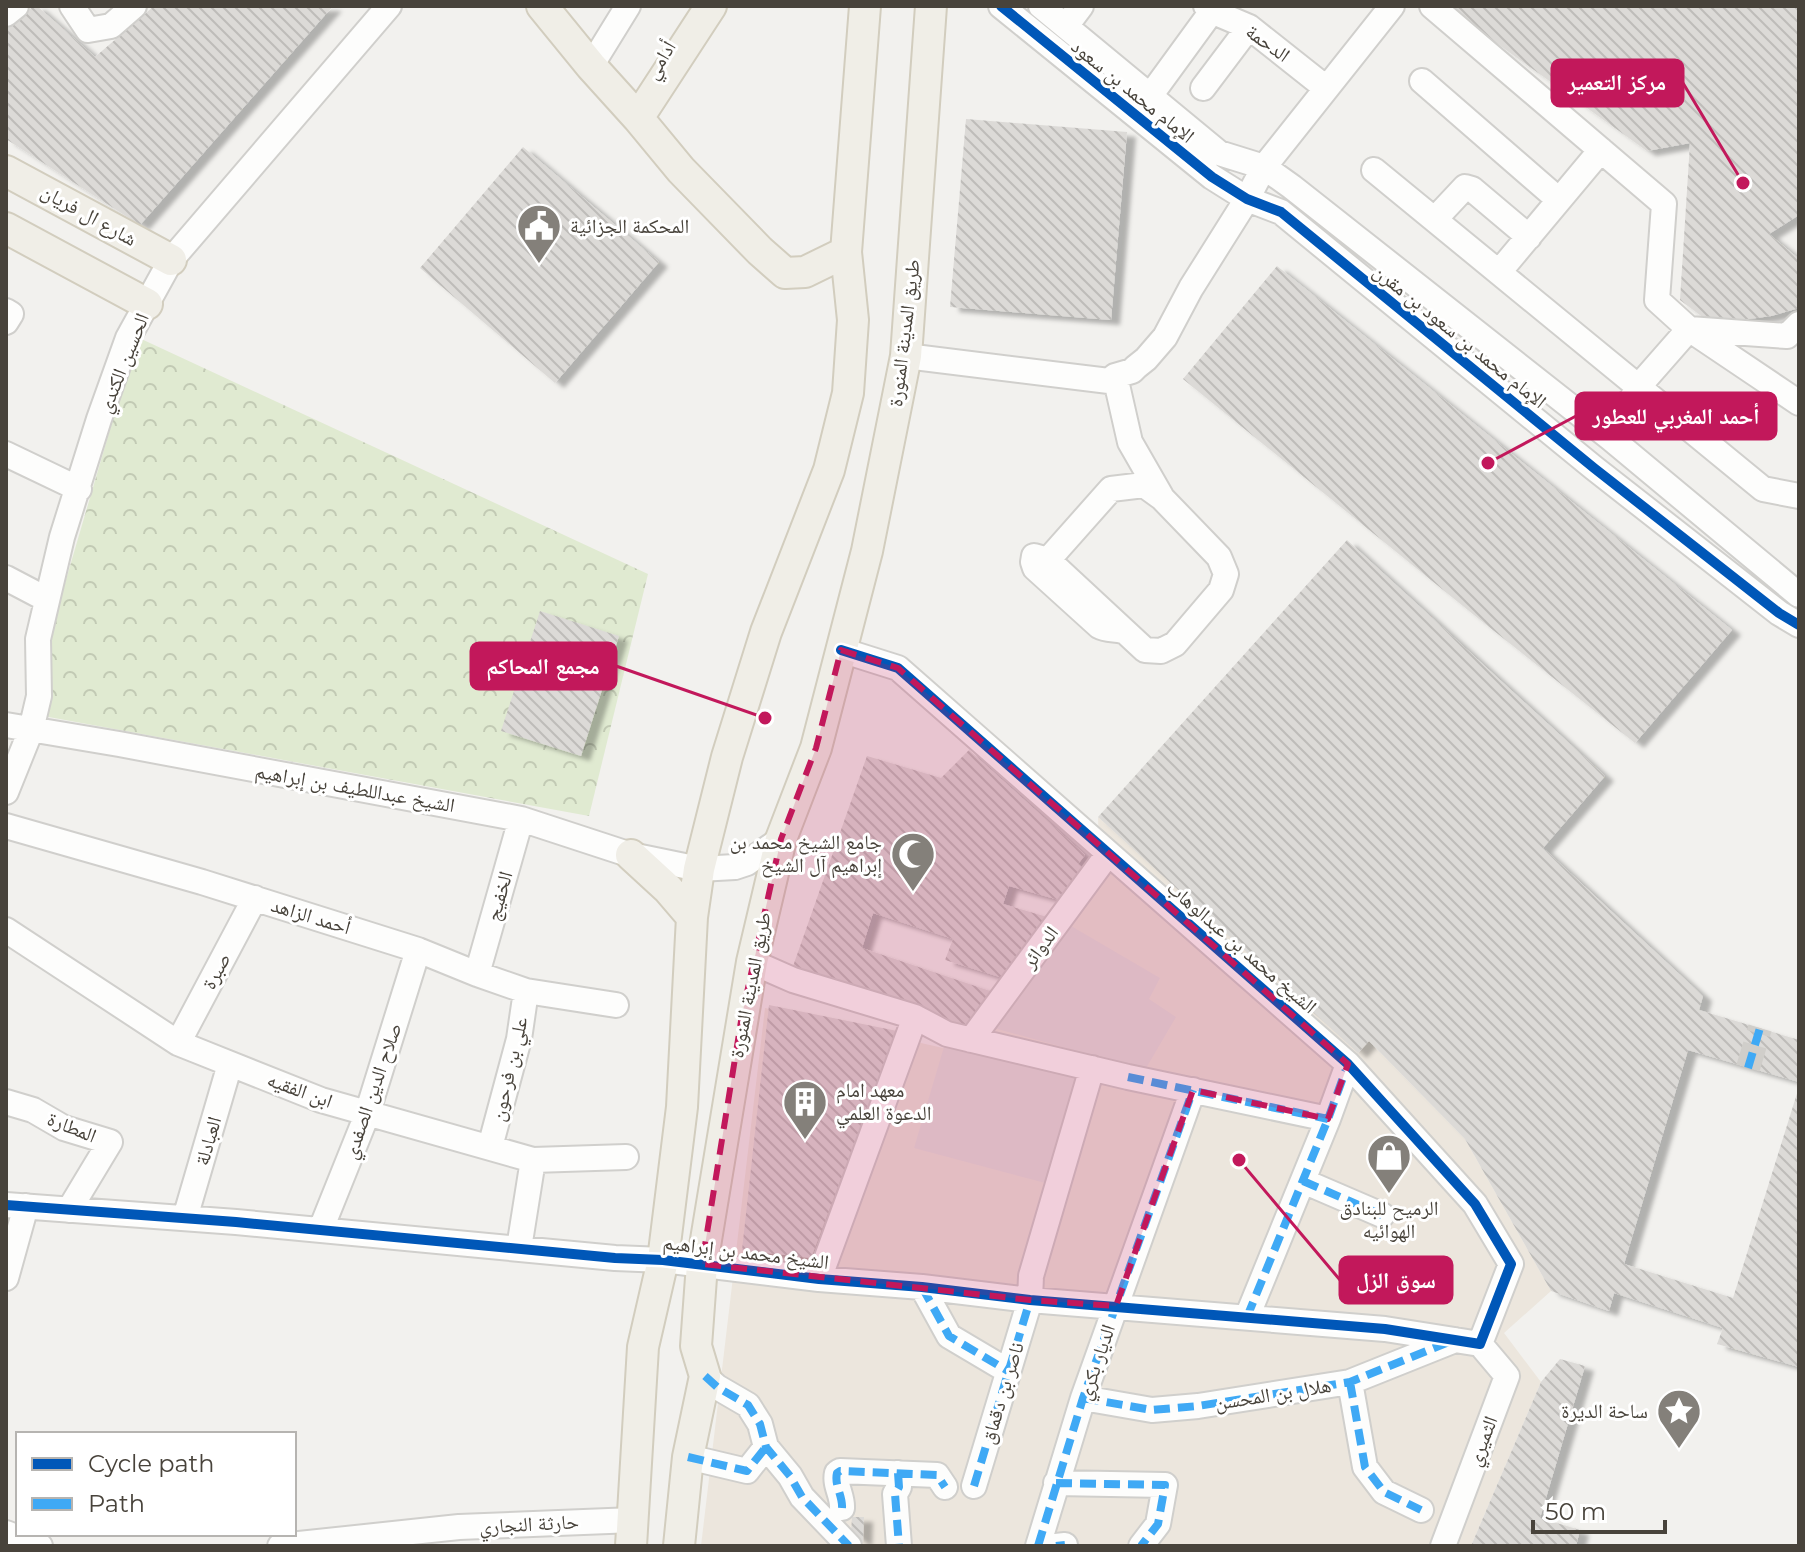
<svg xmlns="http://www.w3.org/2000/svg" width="1805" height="1552" viewBox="0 0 1805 1552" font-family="Montserrat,'Noto Naskh Arabic',sans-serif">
	<defs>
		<pattern id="park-crowns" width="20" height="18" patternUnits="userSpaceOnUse" patternTransform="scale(2)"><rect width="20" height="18" fill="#e0ead1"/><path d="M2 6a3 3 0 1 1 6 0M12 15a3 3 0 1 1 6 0" fill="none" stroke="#c2cab4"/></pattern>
		<pattern id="building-back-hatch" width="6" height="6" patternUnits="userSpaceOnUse" patternTransform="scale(2)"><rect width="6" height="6" fill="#dcdad7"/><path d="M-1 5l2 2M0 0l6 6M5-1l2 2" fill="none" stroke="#bebcb9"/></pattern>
		<filter id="shadow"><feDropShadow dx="9" dy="5" stdDeviation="2" flood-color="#0004"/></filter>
	</defs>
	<rect width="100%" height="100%" fill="#f2f1ee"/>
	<!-- commercial -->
	<path fill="#ece6dd" d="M1098,817L1359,1052L1369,1041L1465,1139L1551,1291L1504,1333L1541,1382L1471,1546H701L765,1008L970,1054L1100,875Z"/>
	<!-- park -->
	<path fill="url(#park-crowns)" d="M137,337L648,574L589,816L27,713Z"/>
	<!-- parking -->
	<path fill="#e4e2df" d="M1066,923L1160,978L1149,999L1176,1017L1145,1070L994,1028Z
		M946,1040L1083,1072L1049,1184L914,1148Z"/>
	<!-- building -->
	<path fill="url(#building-back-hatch)" filter="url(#shadow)" d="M34,6H37L95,57L154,6H333L140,225L6,139V26Z
		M1445,6H1799V215L1769,234L1799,259V308L1771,316L1712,324L1680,300L1690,143L1647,151Z
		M966,119L1127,132L1111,320L950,307Z
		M523,147L659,262L555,383L420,268Z
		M1277,266L1732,630L1635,743L1479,619L1183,379Z
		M1347,540L1605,776L1543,848L1703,996L1699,1010L1799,1040V1082L1688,1050L1624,1264L1733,1298L1799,1087V1367L1717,1344L1723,1328L1614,1293L1609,1311L1551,1291L1465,1139L1369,1041L1358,1053L1098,817Z
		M540,611L619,636L581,756L501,731Z
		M969,750L1085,855L1078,864L1083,868L1059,900L1009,886L1003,904L1047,917L1003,978L945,960L953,939L873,913L862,948L993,992L968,1026L792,969L867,756L941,778Z
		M769,1005L897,1031L811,1258L742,1250Z
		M1560,1359L1585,1366L1540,1518L1580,1530L1576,1546H1471L1541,1382Z
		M852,1517H864L863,1542L851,1533Z"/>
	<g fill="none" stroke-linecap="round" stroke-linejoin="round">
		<!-- minor-tunnel -->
		<path stroke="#d0ceca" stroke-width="24" stroke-dasharray="24 12" stroke-linecap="butt" d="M1748,1068L1760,1028"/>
		<!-- minor casing -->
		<g stroke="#d0cfcc" stroke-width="28">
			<path id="minor" d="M72,6L88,30L111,26L134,6
				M1001,6L1212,177L1247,199L1281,212L1594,468L1779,613L1799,625
				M1041,6L1219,153L1264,167L1292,187L1609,437L1799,595
				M1206,6L1216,13L1249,27L1326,88
				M1432,6L1664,204L1657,300L1689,329L1799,403
				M6,14L16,6
				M1066,26L1081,6
				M591,66L628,6
				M1422,81L1559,200
				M1203,88L1249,27
				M1150,96L1212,11
				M1374,170L1763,489L1799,496
				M1435,219L1465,187L1472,189L1529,237
				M1499,272L1601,150
				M6,311L11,314L6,322
				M906,356L1109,381L1115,376L1132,371L1136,367L1146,359L1165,337L1191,288L1247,199L1264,167L1392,6
				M1115,376L1130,442L1161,496
				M1609,437L1639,386L1689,329L1787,336L1799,324
				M6,454L79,489
				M1048,560L1111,489L1144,485L1162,498L1219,557L1226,574L1221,590L1175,644L1161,651L1145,650L1048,560L1034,556L1033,562L1035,568L1099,626C1106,630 1115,629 1123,631
				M6,578L46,599
				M841,650L898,668L1348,1064L1475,1204L1511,1264L1480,1344
				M6,725L119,744L521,819L631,855L699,869L735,867L747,863L781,839
				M6,792L31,730L39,696L38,639L62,537L99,419L128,338L171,260L389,6
				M6,826L202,882L418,950L477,974L526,991L616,1005
				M6,930L178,1043L321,1100L533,1160L626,1157
				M752,962L793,980L915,1017L947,1034L1128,1077L1328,1119
				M477,974L521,819
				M971,1040L1108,854
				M178,1043L255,898
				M6,1102L33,1110L64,1128L110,1142L69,1210
				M490,1147L519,1039L526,991
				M1303,1181L1382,1215
				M6,1205L236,1222L615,1258L663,1260L819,1279L922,1287L1030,1300L1385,1329L1480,1344
				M185,1218L230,1064
				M321,1229L366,1117L418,950
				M519,1248L533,1160
				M6,1278L26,1206
				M819,1279L915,1017
				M922,1287L949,1336L1008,1371
				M1247,1317L1328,1119L1348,1064
				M705,1376L717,1387L748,1405L760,1424L766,1447L790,1476L802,1497L849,1546
				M1350,1382L1365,1467L1384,1492L1421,1510
				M1083,1398L1152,1410L1198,1406L1350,1382L1455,1340
				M688,1457L747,1471L766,1447
				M898,1473L899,1487L895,1494L899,1546
				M1056,1483L1165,1485L1158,1524L1141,1546
				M974,1486L1030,1300L1031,1276L1092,1068
				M842,1508C843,1496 834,1485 837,1473L840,1471L937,1475L945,1487
				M6,1533L40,1546
				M280,1546L459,1527L634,1520
				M1038,1546L1083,1398L1193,1090
				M1056,1546L1065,1545
				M1443,1546L1507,1376L1480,1344"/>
		</g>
		<!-- major casing -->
		<g stroke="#d2cdbe" stroke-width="34">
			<path id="major" d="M542,6L591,66L638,118L681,170L760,251L785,273L805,272L846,252
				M638,118L711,6
				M6,171L171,260
				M6,228L147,304
				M631,855L668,889L692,917
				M631,1546L643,1347L663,1260L682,1107L692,917L699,869L727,757L766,632L829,470L848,393L853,320L846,252L865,6
				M679,1546L688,1457L705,1376L696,1346L702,1264L752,962L781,839L816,748L867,551L906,356L931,6"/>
		</g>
		<!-- minor -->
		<use href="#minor" stroke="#fdfdfc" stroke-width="24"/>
		<!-- major -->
		<use href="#major" stroke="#f0eee7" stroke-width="30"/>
		<!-- quiet -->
		<path stroke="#3fa9f5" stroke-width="8" stroke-dasharray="16 8" stroke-linecap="butt" d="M1748,1068L1760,1028
			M1128,1077L1328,1119
			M1303,1181L1382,1215
			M922,1287L949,1336L1008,1371
			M1247,1317L1328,1119L1348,1064
			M705,1376L717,1387L748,1405L760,1424L766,1447L790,1476L802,1497L849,1546
			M1350,1382L1365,1467L1384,1492L1421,1510
			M1083,1398L1152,1410L1198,1406L1350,1382L1449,1342
			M688,1457L747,1471L766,1447
			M898,1473L899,1487L895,1494L899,1546
			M1056,1483L1165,1485L1158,1524L1141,1546
			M974,1486L1030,1300
			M842,1508C843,1496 834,1485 837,1473L840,1471L937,1475L945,1487
			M1038,1546L1083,1398L1193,1090
			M1056,1546L1065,1545"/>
		<!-- cycleway casing -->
		<g stroke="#fff" stroke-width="15">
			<path id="cycleway" d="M1001,6L1212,177L1247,199L1281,212L1594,468L1779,613L1799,625
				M6,1205L236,1222L615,1258L663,1260L819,1279L922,1287L1030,1300L1385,1329L1480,1344L1511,1264L1475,1204L1348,1064L898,668L841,650"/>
		</g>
		<!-- cycleway -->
		<use href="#cycleway" stroke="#0057b8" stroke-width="10"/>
	</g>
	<!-- marked area -->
	<path fill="#c2185b" fill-opacity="0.2" stroke="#c2185b" stroke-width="6" stroke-dasharray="16 10" stroke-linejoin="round" d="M841,650L898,668L1348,1064L1328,1119L1193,1090L1116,1306L1030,1300L702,1264L742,1015L781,839L816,748Z"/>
	<!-- icons -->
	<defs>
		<g id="civic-pin" transform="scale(2.3)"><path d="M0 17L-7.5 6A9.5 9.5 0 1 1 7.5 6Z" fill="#84807a" stroke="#fff"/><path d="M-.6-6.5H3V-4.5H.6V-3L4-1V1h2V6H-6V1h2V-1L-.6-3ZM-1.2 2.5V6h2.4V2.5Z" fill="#fff"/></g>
		<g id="mosque-pin" transform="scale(2.3)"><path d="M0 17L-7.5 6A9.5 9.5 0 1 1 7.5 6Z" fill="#84807a" stroke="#fff"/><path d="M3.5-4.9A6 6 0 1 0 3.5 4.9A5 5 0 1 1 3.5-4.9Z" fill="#fff"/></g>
		<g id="building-pin" transform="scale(2.3)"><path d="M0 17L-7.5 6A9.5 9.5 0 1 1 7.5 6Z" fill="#84807a" stroke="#fff"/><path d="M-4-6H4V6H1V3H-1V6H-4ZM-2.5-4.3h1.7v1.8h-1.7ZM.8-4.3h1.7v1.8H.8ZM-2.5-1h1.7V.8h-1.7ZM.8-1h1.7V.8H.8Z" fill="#fff"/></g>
		<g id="shop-pin" transform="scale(2.3)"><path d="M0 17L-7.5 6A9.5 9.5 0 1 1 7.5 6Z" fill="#84807a" stroke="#fff"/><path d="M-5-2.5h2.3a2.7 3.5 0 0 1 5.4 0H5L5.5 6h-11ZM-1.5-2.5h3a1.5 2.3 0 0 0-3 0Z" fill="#fff"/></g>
		<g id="sight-pin" transform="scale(2.3)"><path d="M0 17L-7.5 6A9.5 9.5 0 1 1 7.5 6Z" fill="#84807a" stroke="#fff"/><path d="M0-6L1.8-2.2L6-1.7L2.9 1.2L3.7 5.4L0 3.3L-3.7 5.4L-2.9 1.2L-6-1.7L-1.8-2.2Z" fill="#fff"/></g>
	</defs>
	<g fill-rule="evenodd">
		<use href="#civic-pin" x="539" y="226"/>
		<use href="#mosque-pin" x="913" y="854"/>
		<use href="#building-pin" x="805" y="1102"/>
		<use href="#shop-pin" x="1389" y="1156"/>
		<use href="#sight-pin" x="1679" y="1411"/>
	</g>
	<g text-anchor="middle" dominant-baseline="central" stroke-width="6" stroke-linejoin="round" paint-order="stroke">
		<!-- street labels -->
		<g font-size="20" fill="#48433b" stroke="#fff">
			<text transform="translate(1268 43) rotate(36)">الدحمة</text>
			<text transform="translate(660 60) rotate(-59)">أدامي</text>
			<text transform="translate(1133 91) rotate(39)">الإمام محمد بن سعود</text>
			<text transform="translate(89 215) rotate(29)">شارع ال فريان</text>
			<text transform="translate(904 333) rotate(-83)">طريق المدينة المنورة</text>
			<text transform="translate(1460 336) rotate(39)">الإمام محمد بن سعود بن مقرن</text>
			<text transform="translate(123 363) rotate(-68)">الحسين الكندي</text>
			<text transform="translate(355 788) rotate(10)">الشيخ عبداللطيف بن إبراهيم</text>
			<text transform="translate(499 896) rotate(-74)">الخفيج</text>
			<text transform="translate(311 916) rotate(17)">أحمد الزاهد</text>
			<text transform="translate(1040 947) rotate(-54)">الدوائر</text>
			<text transform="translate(1242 947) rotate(41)">الشيخ محمد بن عبدالوهاب</text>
			<text transform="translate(216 971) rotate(-62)">صبرة</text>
			<text transform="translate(750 985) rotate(-79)">طريق المدينة المنورة</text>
			<text transform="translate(509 1069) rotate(-77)">علي بن فرحون</text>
			<text transform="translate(300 1090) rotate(20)">ابن الفقيه</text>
			<text transform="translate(372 1091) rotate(-71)">صلاح الدين الصفدي</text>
			<text transform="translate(72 1127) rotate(22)">المطارة</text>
			<text transform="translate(208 1141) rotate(-74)">العبادلة</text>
			<text transform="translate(746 1252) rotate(7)">الشيخ محمد بن إبراهيم</text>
			<text transform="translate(1096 1362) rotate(-71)">الديار بكري</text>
			<text transform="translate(1002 1393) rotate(-73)">ناصر بن دقماق</text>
			<text transform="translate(1273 1394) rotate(-9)">هلال بن المحسن</text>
			<text transform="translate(1482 1441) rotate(-69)">الثميري</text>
			<text transform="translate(529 1524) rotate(-3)">حارثة النجاري</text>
		</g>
		<!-- poi labels -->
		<g font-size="20" fill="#48433b" stroke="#fff" text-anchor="start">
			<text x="570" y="226">المحكمة الجزائية</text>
			<text x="882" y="842" text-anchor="end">جامع الشيخ محمد بن<tspan x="882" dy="23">إبراهيم آل الشيخ</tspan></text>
			<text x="836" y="1090">معهد امام<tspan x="836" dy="23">الدعوة العلمي</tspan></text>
			<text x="1389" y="1208" text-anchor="middle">الرميح للبنادق<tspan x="1389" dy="23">الهوائيه</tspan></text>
			<text x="1648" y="1411" text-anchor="end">ساحة الديرة</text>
		</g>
	</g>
	<!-- callouts -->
	<path fill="none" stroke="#c2185b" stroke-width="3" d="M1743 183L1683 83M1488 463L1576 416M765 718L616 666M1239 1160L1340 1280"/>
	<g fill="#c2185b" stroke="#fff" stroke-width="3">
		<circle cx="1743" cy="183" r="8"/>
		<circle cx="1488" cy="463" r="8"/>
		<circle cx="765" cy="718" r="8"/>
		<circle cx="1239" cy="1160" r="8"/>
	</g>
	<g fill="#c2185b" stroke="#c2185b" stroke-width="3">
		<rect x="1552" y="60" width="131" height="46" rx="8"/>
		<rect x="1576" y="393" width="200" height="46" rx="8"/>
		<rect x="471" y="643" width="145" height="46" rx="8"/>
		<rect x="1340" y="1257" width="112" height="46" rx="8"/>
	</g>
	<g font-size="22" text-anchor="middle" font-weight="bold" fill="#fff">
		<text x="1617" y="90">مركز التعمير</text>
		<text x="1676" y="424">أحمد المغربي للعطور</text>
		<text x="543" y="674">مجمع المحاكم</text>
		<text x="1396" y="1288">سوق الزل</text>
	</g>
	<!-- border -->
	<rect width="1805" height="1552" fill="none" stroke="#48433b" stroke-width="16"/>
	<!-- legend -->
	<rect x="16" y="1432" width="280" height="104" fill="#ffffff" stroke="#b6b4b1" stroke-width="2"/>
	<rect x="32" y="1458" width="40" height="12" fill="#0057b8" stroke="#b6b4b1" stroke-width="2"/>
	<text x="88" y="1472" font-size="24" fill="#48433b">Cycle path</text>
	<rect x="32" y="1498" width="40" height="12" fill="#3fa9f5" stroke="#b6b4b1" stroke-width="2"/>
	<text x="88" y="1512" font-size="24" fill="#48433b">Path</text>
	<!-- scale -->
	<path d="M1533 1520v12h132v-12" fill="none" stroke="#48433b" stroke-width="4"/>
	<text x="1545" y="1520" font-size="24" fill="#48433b" stroke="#ffffff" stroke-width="6" paint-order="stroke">50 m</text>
</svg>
